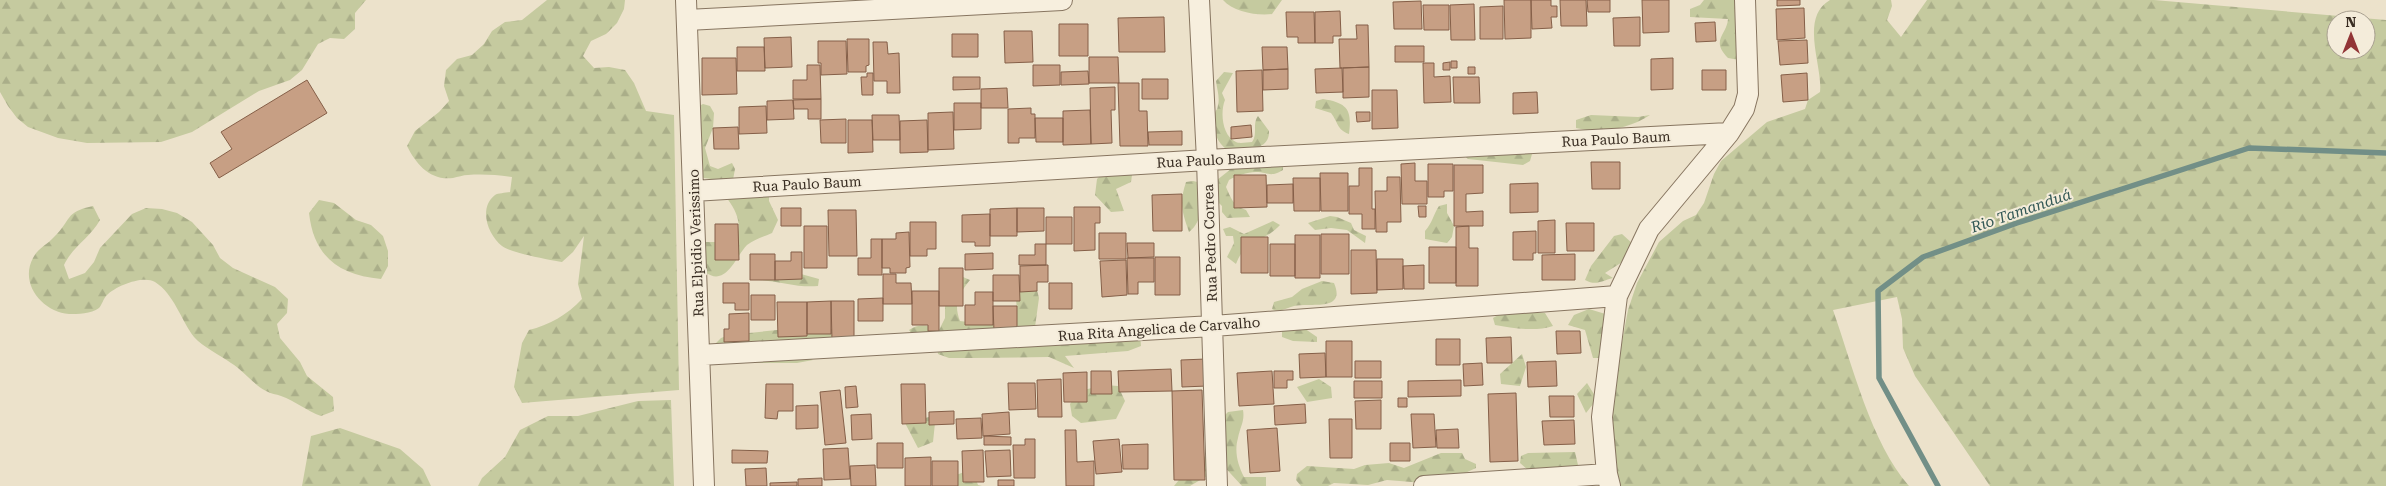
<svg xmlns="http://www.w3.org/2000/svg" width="2386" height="486" viewBox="0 0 2386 486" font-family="'Roboto Serif',serif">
	<defs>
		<pattern id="forest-firs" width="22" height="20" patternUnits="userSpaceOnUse" patternTransform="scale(1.25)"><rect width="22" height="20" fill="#c5ca9f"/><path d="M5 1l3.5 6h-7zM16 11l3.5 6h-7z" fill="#aaae89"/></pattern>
	</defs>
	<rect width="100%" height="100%" fill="#ece2cb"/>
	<!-- forest -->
	<path fill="url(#forest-firs)" fill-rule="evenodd" d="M0,0H366L355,13V29L344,39L330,38L318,44L302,70L290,80L259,91L192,132L161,142L87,143L58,138L28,127L17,118L8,106L0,92Z
		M547,0H625L624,9L617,23L606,34L591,41L583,56L594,68L609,67L625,70L634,83L646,111L674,115L679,390L522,403L514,387L522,343L529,330C549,325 567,315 582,299L578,284L584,236L573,252L562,262C550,260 511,253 502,246C488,235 478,208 495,195C498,193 505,193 510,192L512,177C497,175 483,174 468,175C463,175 458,177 453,178C430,181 416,164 407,146L415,131L439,112L449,101L444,86L446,70L457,59L472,55L484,44L492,31L505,22L522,20Z
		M1223,0H1282L1272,14C1258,16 1233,12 1223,0Z
		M1704,0H1741L1739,60L1728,58C1710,40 1727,35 1728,19L1690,17V9L1700,5Z
		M1830,0H1891L1892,6L1887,20L1901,37L1927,0H2154L2386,20V486H1990L1915,376L1903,348L1902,319L1897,297L1833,310C1852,364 1871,443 1909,486H1618L1610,454L1612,395L1628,310L1637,283L1659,242L1683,221L1696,215L1704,203L1714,174L1721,161L1767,122L1805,109L1808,100L1820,92C1823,66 1799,18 1830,0ZM2336,20H2366V50H2336Z
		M1224,72L1233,73L1222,93L1225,100C1220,112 1222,136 1236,142C1240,144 1247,142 1252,142C1258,134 1252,124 1258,116L1269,131C1270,153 1240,150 1226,149C1216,141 1210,125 1215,113C1217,107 1217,112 1218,105C1220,98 1217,89 1216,81Z
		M1323,99C1348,103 1352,110 1349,134C1337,130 1338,122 1331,113L1315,108L1316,101Z
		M703,104L710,106L714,113L713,128L705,148L710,166L718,169L732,163L735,169L732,185L769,193V201L778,220L772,233C763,237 755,239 747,245C736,256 726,288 705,272V242H733C750,219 725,196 711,179L704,178L697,174L699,106Z
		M1591,115L1638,117L1650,115C1629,129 1600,134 1576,128V120Z
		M1526,146L1532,154L1530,161L1523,165L1468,159L1463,154Z
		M1283,163V170C1270,178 1268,172 1256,172C1247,172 1236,176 1229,180L1226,187C1231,198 1233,206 1246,210L1250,217L1227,218L1222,212V206L1217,201V180L1236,165Z
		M1103,173L1132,175L1131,182L1116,189L1124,211L1111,212L1095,195L1097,179Z
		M1193,181L1202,183C1201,200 1204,221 1189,232C1182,212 1179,203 1186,182Z
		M319,200L334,203L356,220L371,225L383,236L388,251V266L381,279C339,275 314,257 309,213Z
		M1447,204V213L1454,226L1452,237L1447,243L1425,239V231C1433,222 1433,215 1439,206Z
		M93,206L100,220C90,238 73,246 64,265L69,279L85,273L94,262L100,248L132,214L146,208L162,209L177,213L192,222L213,245L220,258L233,268L275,287L288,299L287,313L277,324L280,338L300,362L307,376L333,397L334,411L321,416C307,411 295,401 281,396C276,394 271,394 266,391C253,384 244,371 231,363C220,355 203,347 194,337C181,320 174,294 155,282C143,275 116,286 107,295C103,299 102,305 99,308C91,314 78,314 69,314C43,312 19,284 33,258C38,248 47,245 54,237C72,220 64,212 93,206Z
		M1330,216L1337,217L1351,223L1354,230L1366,236L1365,243L1347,230L1331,228L1315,230L1308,223Z
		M1273,221L1280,225C1264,243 1246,237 1236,264L1227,257L1234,243L1233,236H1226L1223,229L1230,227L1244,234Z
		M1622,234L1633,244L1627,259L1605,273L1613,278C1601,281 1596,286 1585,280L1591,266L1614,236Z
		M801,274L819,279L818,286C798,288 779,281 759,280L754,275Z
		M963,277L970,280C959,294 953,303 960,321L976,323L1001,321L1017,310L1015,289L1037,290L1039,298L1035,327L1140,334L1141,346L1128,351L1065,356L1074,368L1049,357L972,358H949L938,354L937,347L914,337L909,330C919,323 929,325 939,330L945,318V301Z
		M1322,281L1334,283C1347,313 1308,302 1294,306C1287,308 1279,313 1272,309L1274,302L1292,297L1302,289Z
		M1589,309L1612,316L1611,358H1593L1585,330L1568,325L1574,315Z
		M1522,312L1545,313L1553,326C1535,332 1513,328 1495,325L1493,318L1500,314Z
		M1301,326L1317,337V342L1293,341L1282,337V329Z
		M827,328L846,332L805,356L813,360L797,363H755L719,351L716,343L721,338L729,335L787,329Z
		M1522,354L1526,367L1520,386L1501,384L1500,374Z
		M1319,379L1331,387L1332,398L1307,402L1297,387Z
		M1587,383L1597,399L1586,413L1577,394Z
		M1105,385L1118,386L1125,401L1116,419L1081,423L1072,416L1070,404L1079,391Z
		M671,400L674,486H478L482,478L505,457L520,430L548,416H578L638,401Z
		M1243,410C1245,421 1240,427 1238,438C1234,452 1238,465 1244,477H1266V486H1242L1219,461L1223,417L1228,412Z
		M929,417L935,423L933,442L918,448L905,423Z
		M340,428L400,449L423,469L431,486H302L311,436Z
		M1575,452L1578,465L1572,469L1529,471L1520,463L1521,456L1528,453Z
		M1441,453H1462L1465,459L1476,464V468L1452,479L1424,483L1387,480L1368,485L1334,483L1328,486H1301L1296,480L1297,474L1307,466L1354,469L1365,465L1389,463L1404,468Z
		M1200,454L1207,458V476L1190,486H1174Z
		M972,469L978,485L982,486H951V477Z"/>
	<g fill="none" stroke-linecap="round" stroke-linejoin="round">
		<!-- stream -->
		<path stroke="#728f87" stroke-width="5.5" d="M1938,486L1879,378L1878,291L1923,257L2017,223L2249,148L2386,153"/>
	</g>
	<!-- building -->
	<path fill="#c79f84" stroke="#855f48" d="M1504,0H1531V38L1505,39Z
		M1531,0H1551V6H1557V17H1551L1552,28L1532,29Z
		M1560,0H1586L1587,26H1561Z
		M1587,0H1610V12H1588Z
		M1642,0H1669V32L1643,33Z
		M1777,0H1800V5L1777,6Z
		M1421,1L1422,29H1394L1393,2Z
		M1474,4L1475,40H1451L1450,5Z
		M1423,5H1449V30H1424Z
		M1503,6V39H1480V7Z
		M1804,8L1805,38L1777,40L1776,9Z
		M1340,11L1341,36H1333V43H1315V12Z
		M1286,12H1314L1315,43H1298V37H1287Z
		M1164,17L1165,52H1119L1118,18Z
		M1640,17V46H1614L1613,18Z
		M1715,22L1716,41L1696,42L1695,23Z
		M1059,24H1088V56H1059Z
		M1356,25H1368L1369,67L1340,68L1339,39H1357Z
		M1004,31H1032L1033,62L1005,63Z
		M952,34H978V57H952Z
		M791,37L792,67L765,68L764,38Z
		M847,39H869V65L866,66V72H848Z
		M1807,40L1808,63L1780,65L1778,41Z
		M818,41H846L847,74L821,75V63H818Z
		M873,42H887L888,54L899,53L900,93H887V81H874Z
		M1395,46H1424V62H1395Z
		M737,47H764L765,71H737Z
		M1262,47H1287L1288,69L1263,70Z
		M1089,57H1118L1119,83H1089Z
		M702,58H736L737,94L702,95Z
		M1673,58V89L1651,90V59Z
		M1451,61H1457V68H1451Z
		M1450,62V70H1443V63Z
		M1423,63H1434V77L1450,76L1451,102L1424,103Z
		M807,65H820L821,99H793V80H807Z
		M1033,65H1060V85L1033,86Z
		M1369,67V97L1343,98V68Z
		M1468,67H1475V74H1468Z
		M1342,68L1343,92L1316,93L1315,69Z
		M1288,69V89L1263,90V70Z
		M1262,70L1263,111L1237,112L1236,71Z
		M1702,70H1726V90H1702Z
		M1088,71L1089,84L1061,85V72Z
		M867,73H873V95H862L861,77H867Z
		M1807,73L1808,100L1783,102L1781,75Z
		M953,77H980V89L953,90Z
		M1453,77H1479L1480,103H1454Z
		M1142,79H1168V99H1142Z
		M307,80L327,113L219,178L210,163L232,149L221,132Z
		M1118,83H1139V111H1147L1148,146H1120Z
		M1115,87V110H1111L1112,143L1091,144L1090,88Z
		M1007,88L1008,108H981V89Z
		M1372,90H1397L1398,128L1372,129Z
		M1537,92L1538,113L1513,114V93Z
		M821,99V119H808V109H794L793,100Z
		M793,100L794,119L767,120V101Z
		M954,103H981V129L954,130Z
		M766,106L767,133L739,134V107Z
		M1031,108V114H1035V138H1019V143H1008V109Z
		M1090,110L1091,144L1063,145V111Z
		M953,112L954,149L928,150V113Z
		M1356,112H1370V121L1357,122Z
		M872,115H899L900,140H873Z
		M1035,118H1063V142H1036Z
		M846,119V143H821L820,120Z
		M848,120H872L873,152L848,153Z
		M927,120L928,152L900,153V121Z
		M1251,125L1252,137L1231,139V127Z
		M738,127L739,149H714L713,128Z
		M1182,131V145H1149L1148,132Z
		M1591,162H1620V189H1592Z
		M1415,163V181H1427V204H1402L1401,164Z
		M1428,164H1453V191H1444V197H1428Z
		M1454,165H1483V193L1466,194V212L1483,211V226H1454Z
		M1359,168H1372V209H1375V229H1362V214H1349V186H1359Z
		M1320,173H1348V211H1321Z
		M1234,175H1266L1267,207L1234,208Z
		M1387,177H1400L1401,222H1387V232H1376L1375,191H1387Z
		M1293,178H1320V211H1294Z
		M1538,183V212L1510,213V184Z
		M1293,184V203H1267V185Z
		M1182,194V231H1153L1152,195Z
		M1418,206H1426V217H1419Z
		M1074,207H1100V223H1095V250L1074,251Z
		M781,208H801V226H781Z
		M1017,208V236H990V209Z
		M1017,208H1044V231L1017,232Z
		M828,210H856L857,256H829Z
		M990,214V246H975V242H962V215Z
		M1046,217H1072V244H1046Z
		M1555,220V253H1538V221Z
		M910,222H936V249H927V256H910Z
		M1566,223H1594V251H1567Z
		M715,224H738L739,260H715Z
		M804,226H827V268H804Z
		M1469,226V248H1478V286H1456V227Z
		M1536,231V253H1533V260H1513V232Z
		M909,232L910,267L906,268V273H890V268H882V239H896V233Z
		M1099,233H1126V259H1099Z
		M1321,234H1349V274H1321Z
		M1295,235H1320V278H1295Z
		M1241,237H1268V273H1241Z
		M871,239H882V275H858V258H871Z
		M1127,243H1154V257L1128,258Z
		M1035,244H1046V265H1019V255H1035Z
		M1270,244H1295V276H1270Z
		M1429,247H1456V283H1429Z
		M1351,250H1376L1377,293L1351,294Z
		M791,252H802V279L775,280V261H791Z
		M993,253V269L965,270V254Z
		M750,254H775V280H750Z
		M1575,254V280H1542V255Z
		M1155,257H1180V295H1155Z
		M1127,258H1154V282H1138V294H1128Z
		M1377,259H1403V289L1377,290Z
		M1126,260L1127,295L1102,297L1100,261Z
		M1048,265V282H1037V291L1020,292V266Z
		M1424,265V289H1404L1403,266Z
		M939,268H963V306H939Z
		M883,274H896V283H911L912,304H883Z
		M993,275H1019L1020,301H993Z
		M723,283H749V310H735V303H723Z
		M1049,283H1072V309H1049Z
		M912,291H939V331H928V325H912Z
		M975,292H993V325H965V305H975Z
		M751,295H775V320H751Z
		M883,298V321H858V299Z
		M831,301H854V340H832Z
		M831,301V334H807V302Z
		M777,302H807V336L778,337Z
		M993,306H1017V331H994Z
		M749,313V341L724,342V329H729V314Z
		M1556,331H1580L1581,353L1557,354Z
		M1511,337L1512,363H1487L1486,338Z
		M1436,339H1460V365H1436Z
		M1326,341H1352V377H1326Z
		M1325,353L1326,377L1300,378L1299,354Z
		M1206,359L1207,386L1182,387L1181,360Z
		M1355,361H1381V378H1355Z
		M1556,361L1557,386L1528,387L1527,362Z
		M1482,363L1483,385L1464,386L1463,364Z
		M1171,369L1172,391L1119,392L1118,371Z
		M1091,371H1111L1112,394H1091Z
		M1272,371L1274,404L1239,406L1237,373Z
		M1274,371H1293V380H1287V388H1274Z
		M1087,372V402H1064L1063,373Z
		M1061,379L1062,417H1038L1037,380Z
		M1461,380V396L1408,397V381Z
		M1354,381H1382V398H1354Z
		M1008,383H1035L1036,409L1009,410Z
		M766,384H793V411H778L777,419L765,418Z
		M901,384H925L926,423L902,424Z
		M856,386L858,407L846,408L845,387Z
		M840,390L846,443L825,445L820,392Z
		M1202,390L1205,480H1174L1172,391Z
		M1516,393L1518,461L1490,462L1488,394Z
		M1549,396H1574V417H1550Z
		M1398,398H1407V407H1398Z
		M1381,400V429H1356L1355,401Z
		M1305,404L1306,423L1275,425L1274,406Z
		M818,405V428L796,429V406Z
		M954,411V424L929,425V412Z
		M1009,412L1010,434L983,436L982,414Z
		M871,414L872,439L852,440L851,415Z
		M1411,414H1434L1436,447L1413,448Z
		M981,418L982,438L957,439L956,419Z
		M1329,419H1352V458H1330Z
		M1574,420L1575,444L1544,445L1542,421Z
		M1277,428L1280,471L1250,473L1247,430Z
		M1458,429L1459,448H1437L1436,430Z
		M1065,430H1076L1077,462L1094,461V486H1066Z
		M984,436L1011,437V445H984Z
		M1025,439H1035V478H1014L1013,445H1025Z
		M1119,439L1122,472L1096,474L1093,441Z
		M877,443H903V468H877Z
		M1390,443H1410V461H1390Z
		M1148,444V469H1123L1122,445Z
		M848,448L850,479L824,480L823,449Z
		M732,450L768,451L767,463H732Z
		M983,450L984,482H963L962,451Z
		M1010,450L1011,476L987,477L985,451Z
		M931,457V486H905V458Z
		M932,461H958V486H932Z
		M875,465L876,486H851L850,466Z
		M766,468L767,486H746L745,469Z
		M822,478V486H798V479Z
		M998,480H1014V486H998Z
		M797,482V486H770V483Z"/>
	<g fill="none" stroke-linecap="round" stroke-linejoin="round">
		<!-- minor casing -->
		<g stroke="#877560" stroke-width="22">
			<path id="minor" d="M686,0L704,486
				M1199,0L1207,160L1217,486
				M687,20L1062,0
				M693,191L1207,160L1729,133
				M700,355L1213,326L1617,296
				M1424,486L1607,474
				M1610,486L1607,474L1602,417L1617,296L1649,229L1729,133L1744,109L1748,94L1745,0"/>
		</g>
		<!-- minor -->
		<use href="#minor" stroke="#f7efde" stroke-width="20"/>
	</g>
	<g text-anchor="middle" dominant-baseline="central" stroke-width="4" stroke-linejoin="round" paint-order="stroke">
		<!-- street labels -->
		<g font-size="14" fill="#392d22" stroke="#f4ecda">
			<text transform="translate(1616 139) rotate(-3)">Rua Paulo Baum</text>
			<text transform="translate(1211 160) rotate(-3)">Rua Paulo Baum</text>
			<text transform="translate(807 184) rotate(-3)">Rua Paulo Baum</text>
			<text transform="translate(696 243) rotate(-92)">Rua Elpidio Verissimo</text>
			<text transform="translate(1210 243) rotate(-92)">Rua Pedro Correa</text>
			<text transform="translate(1159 329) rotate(-4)">Rua Rita Angelica de Carvalho</text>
		</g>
		<!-- water labels -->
		<g font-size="15" font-style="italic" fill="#335855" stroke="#f4ecda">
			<text transform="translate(2021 211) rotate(-19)">Rio Tamanduá</text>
		</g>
	</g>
	<!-- north arrow -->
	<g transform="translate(2351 35)"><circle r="24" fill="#f4ecda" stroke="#a9a090"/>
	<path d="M0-4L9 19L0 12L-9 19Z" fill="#923536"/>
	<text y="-8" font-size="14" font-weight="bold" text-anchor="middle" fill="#392d22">N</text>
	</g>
</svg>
